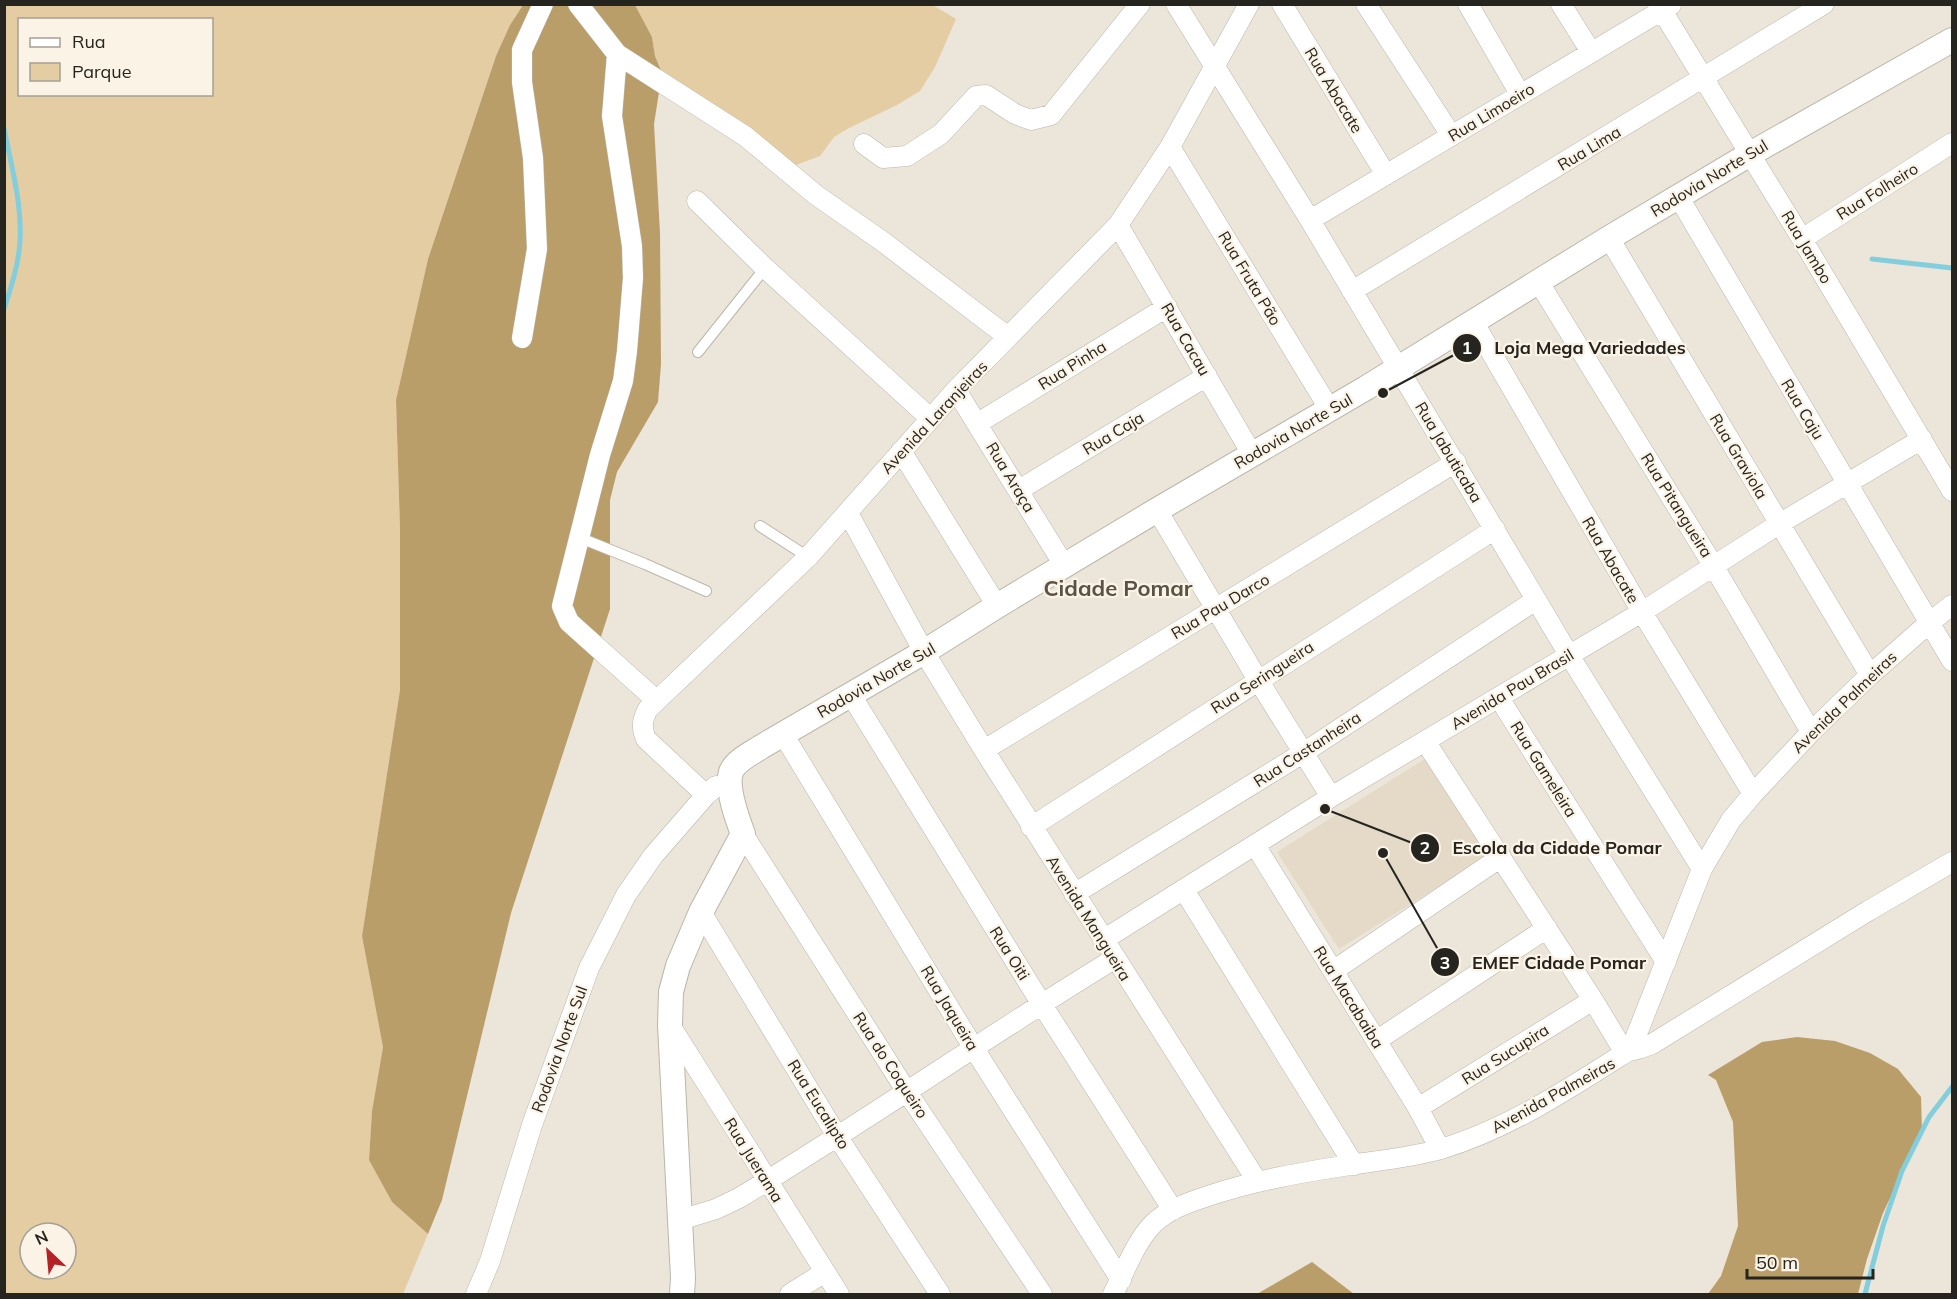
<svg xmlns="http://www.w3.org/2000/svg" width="1957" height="1299" viewBox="0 0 1957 1299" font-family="Mulish,sans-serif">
	<rect width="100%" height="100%" fill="#ece5d9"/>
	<!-- built -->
	<path fill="#e5dac7" d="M1428,757L1490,854L1339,949L1277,852Z"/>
	<!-- green -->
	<path fill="#e4cda3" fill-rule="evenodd" d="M931,4L956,19L935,67L920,91L897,105L849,128L834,137L820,156L788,168L662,73L655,56L652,37L635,5Z
		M5,5H523L510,25L496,56L428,259L396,400L400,529V690L362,936L383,1047L372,1111L369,1160L392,1202L428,1234L403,1294H5ZM20,20H212V94H20ZM30,1233H66V1269H30Z"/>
	<!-- forest -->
	<path fill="#ba9e69" d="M523,5H635L652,37L655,56L662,73L654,124L660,233L661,364L658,402L617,472L610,500V609L511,913L442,1200L428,1234L392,1202L369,1160L372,1111L383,1047L362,936L400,690V529L396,400L428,259L496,56L510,25Z
		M1797,1037L1835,1041L1870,1053L1898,1069L1921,1097L1922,1131L1883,1213L1867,1259L1858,1294H1708L1721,1276L1738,1226L1733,1122L1716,1080L1708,1075L1762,1042Z
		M1312,1262L1354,1294H1257Z"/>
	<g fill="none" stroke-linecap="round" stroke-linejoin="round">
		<!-- stream -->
		<path stroke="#83cedd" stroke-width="5" d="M4,128C11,165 22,203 20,240C19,264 11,287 4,309
			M1872,259L1952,268
			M1865,1294L1883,1226L1902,1171L1929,1117L1952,1087"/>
		<!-- service casing -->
		<g stroke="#bcb6a9" stroke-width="12">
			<path id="service" d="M698,352L765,268
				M760,526L808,557
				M578,537L645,564L706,591"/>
		</g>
		<!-- minor casing -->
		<g stroke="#bcb6a9" stroke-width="21">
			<path id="minor" d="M578,4L617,54L745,136L816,195L882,241L1008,337
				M1176,4L1310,220L1569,655L1702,869
				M1282,4L1386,175
				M1366,4L1451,135
				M1468,4L1520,94
				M1561,4L1591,52
				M1658,4L1802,239L1952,491
				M617,54L612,116L632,246L633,278L627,351L623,381L600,455L562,606L569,622L656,700
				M864,144L883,158L907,156L941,134L976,96L986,95L1015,114L1031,120L1051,115L1140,4
				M1170,147L1330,410
				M1678,196L1952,661
				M697,201L765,268L930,418
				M1310,220L1671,5
				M1118,225L1252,454
				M1609,238L1870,675
				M1802,239L1952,143
				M1538,281L1713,565L1811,732
				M1352,291L1824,4
				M1474,323L1642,612L1753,794
				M522,338L537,249L533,158L522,82V50L543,4
				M956,390L1064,565
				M978,423L1167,307
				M901,451L997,606
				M1019,490L1207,376
				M1157,510L1258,680L1331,797
				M848,513L924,652L984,750L1257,1181
				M851,695L1041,1003L1173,1210
				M1499,698L1666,962
				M783,734L973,1047L1121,1280
				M1425,741L1593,1000L1625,1053
				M984,750L1456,462
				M706,795L646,739C641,727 642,720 648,709L808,557L956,390L1118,225L1170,147L1249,4
				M1031,827L1495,529
				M743,834L907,1092L1042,1294
				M1255,845L1418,1108L1440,1149
				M1184,890L1354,1165
				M1074,894L1303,753L1536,600
				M701,912L837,1136L940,1294
				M1103,940L1331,797L1642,612L1779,524L1922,439
				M1333,971L1501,857
				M670,1025L839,1294
				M1376,1041L1547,928
				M1629,1051L1641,1048L1652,1044L1868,911L1952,862
				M1418,1108L1593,1000
				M680,1220L716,1209L739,1198C866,1121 988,1036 1114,959
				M476,1294L490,1261L532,1125L589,968L626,895L653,856L706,795L716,786
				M790,1294L825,1272
				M1113,1294C1125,1272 1135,1242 1153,1224C1167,1210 1187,1203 1205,1197C1254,1180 1305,1172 1356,1164C1384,1160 1413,1157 1441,1149C1507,1129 1567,1090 1625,1053L1633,1044L1702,869L1731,820L1753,794L1811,732L1870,675L1929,623L1952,605"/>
		</g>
		<!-- tertiary casing -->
		<g stroke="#bcb6a9" stroke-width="26">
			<path id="tertiary" d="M682,1294L683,1278L670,1025L671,992L678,966L701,912L743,834C737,818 726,788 731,772C735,761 752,753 761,747L924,652L997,606L1157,510L1366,388L1609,238L1750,154L1952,40"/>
		</g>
		<!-- service -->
		<use href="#service" stroke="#fff" stroke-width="10"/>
		<!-- minor -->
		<use href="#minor" stroke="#fff" stroke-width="20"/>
		<!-- tertiary -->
		<use href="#tertiary" stroke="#fff" stroke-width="24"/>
	</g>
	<g text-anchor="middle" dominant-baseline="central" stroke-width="4.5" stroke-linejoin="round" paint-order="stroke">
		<!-- street labels -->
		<g font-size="16" fill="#26241f" stroke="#faf3e6">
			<text transform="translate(1334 90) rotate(59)">Rua Abacate</text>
			<text transform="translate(1491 112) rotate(-31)">Rua Limoeiro</text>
			<text transform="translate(1589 148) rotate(-31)">Rua Lima</text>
			<text transform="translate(1709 178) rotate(-31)">Rodovia Norte Sul</text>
			<text transform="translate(1877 191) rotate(-32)">Rua Folheiro</text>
			<text transform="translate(1807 247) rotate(59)">Rua Jambo</text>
			<text transform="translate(1250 278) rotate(59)">Rua Fruta Pão</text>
			<text transform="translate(1186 339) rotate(60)">Rua Cacau</text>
			<text transform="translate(1072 365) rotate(-32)">Rua Pinha</text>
			<text transform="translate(1803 409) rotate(59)">Rua Caju</text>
			<text transform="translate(934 417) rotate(-47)">Avenida Laranjeiras</text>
			<text transform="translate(1293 431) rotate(-30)">Rodovia Norte Sul</text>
			<text transform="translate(1113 433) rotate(-31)">Rua Caja</text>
			<text transform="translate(1449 452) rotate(59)">Rua Jabuticaba</text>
			<text transform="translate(1739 456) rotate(59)">Rua Graviola</text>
			<text transform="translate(1011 477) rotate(59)">Rua Araça</text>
			<text transform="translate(1677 505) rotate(58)">Rua Pitangueira</text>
			<text transform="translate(1611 560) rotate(60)">Rua Abacate</text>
			<text transform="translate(1220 606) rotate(-31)">Rua Pau Darco</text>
			<text transform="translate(1262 677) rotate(-33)">Rua Seringueira</text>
			<text transform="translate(876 680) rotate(-30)">Rodovia Norte Sul</text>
			<text transform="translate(1512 689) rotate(-31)">Avenida Pau Brasil</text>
			<text transform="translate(1844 702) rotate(-44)">Avenida Palmeiras</text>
			<text transform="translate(1307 749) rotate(-33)">Rua Castanheira</text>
			<text transform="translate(1544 769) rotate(58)">Rua Gameleira</text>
			<text transform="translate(1089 918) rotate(58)">Avenida Mangueira</text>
			<text transform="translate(1010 953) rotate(58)">Rua Oiti</text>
			<text transform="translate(1349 997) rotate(58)">Rua Macabaiba</text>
			<text transform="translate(950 1008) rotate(59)">Rua Jaqueira</text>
			<text transform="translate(559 1049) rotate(-70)">Rodovia Norte Sul</text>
			<text transform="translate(1505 1054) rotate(-32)">Rua Sucupira</text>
			<text transform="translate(891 1065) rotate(57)">Rua do Coqueiro</text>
			<text transform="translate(1553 1095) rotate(-29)">Avenida Palmeiras</text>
			<text transform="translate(819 1104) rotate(58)">Rua Eucalipto</text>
			<text transform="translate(754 1160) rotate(58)">Rua Juerama</text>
		</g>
		<!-- district labels -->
		<g font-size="22" font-weight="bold" fill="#585247" stroke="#faf3e6">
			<text x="1118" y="588">Cidade Pomar</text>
		</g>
	</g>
	<!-- callouts -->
	<path fill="none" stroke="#26241f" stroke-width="2" d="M1383 393L1467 348M1325 809L1425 848M1383 853L1445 962"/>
	<g fill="#26241f" stroke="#faf3e6" stroke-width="2">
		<circle cx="1383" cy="393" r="6"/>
		<circle cx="1325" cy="809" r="6"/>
		<circle cx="1383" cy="853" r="6"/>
		<circle cx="1467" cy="348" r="15"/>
		<circle cx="1425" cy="848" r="15"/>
		<circle cx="1445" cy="962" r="15"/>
	</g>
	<g font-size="18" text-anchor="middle" font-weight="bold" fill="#fff">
		<text x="1467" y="354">1</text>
		<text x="1425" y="854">2</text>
		<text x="1445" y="969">3</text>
	</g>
	<g font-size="18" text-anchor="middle" font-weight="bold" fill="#26241f" stroke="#faf3e6" stroke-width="4.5" stroke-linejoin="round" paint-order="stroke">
		<text x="1590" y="354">Loja Mega Variedades</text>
		<text x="1557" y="854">Escola da Cidade Pomar</text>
		<text x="1559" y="969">EMEF Cidade Pomar</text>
	</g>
	<!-- border -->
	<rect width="1957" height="1299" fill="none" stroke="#26241f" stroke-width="12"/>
	<!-- legend -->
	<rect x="18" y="18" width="195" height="78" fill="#faf3e6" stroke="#a5a096" stroke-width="1.5"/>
	<rect x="30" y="38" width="30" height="9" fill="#ffffff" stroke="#a5a096" stroke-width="1.5"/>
	<text x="72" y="48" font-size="18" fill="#26241f">Rua</text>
	<rect x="30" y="63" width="30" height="18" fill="#e4cda3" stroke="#a5a096" stroke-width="1.5"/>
	<text x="72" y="78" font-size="18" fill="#26241f">Parque</text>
	<!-- north arrow -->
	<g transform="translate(48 1251) rotate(334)"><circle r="28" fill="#faf3e6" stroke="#a5a096" stroke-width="1.5"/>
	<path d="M0-4.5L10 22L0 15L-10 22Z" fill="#b32325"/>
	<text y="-9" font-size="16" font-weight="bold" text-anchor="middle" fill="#26241f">N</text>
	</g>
	<!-- scale -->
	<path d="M1747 1269v9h126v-9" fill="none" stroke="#26241f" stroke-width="3"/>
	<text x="1756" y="1269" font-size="18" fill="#26241f" stroke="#faf3e6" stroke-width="4.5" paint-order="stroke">50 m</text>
</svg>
